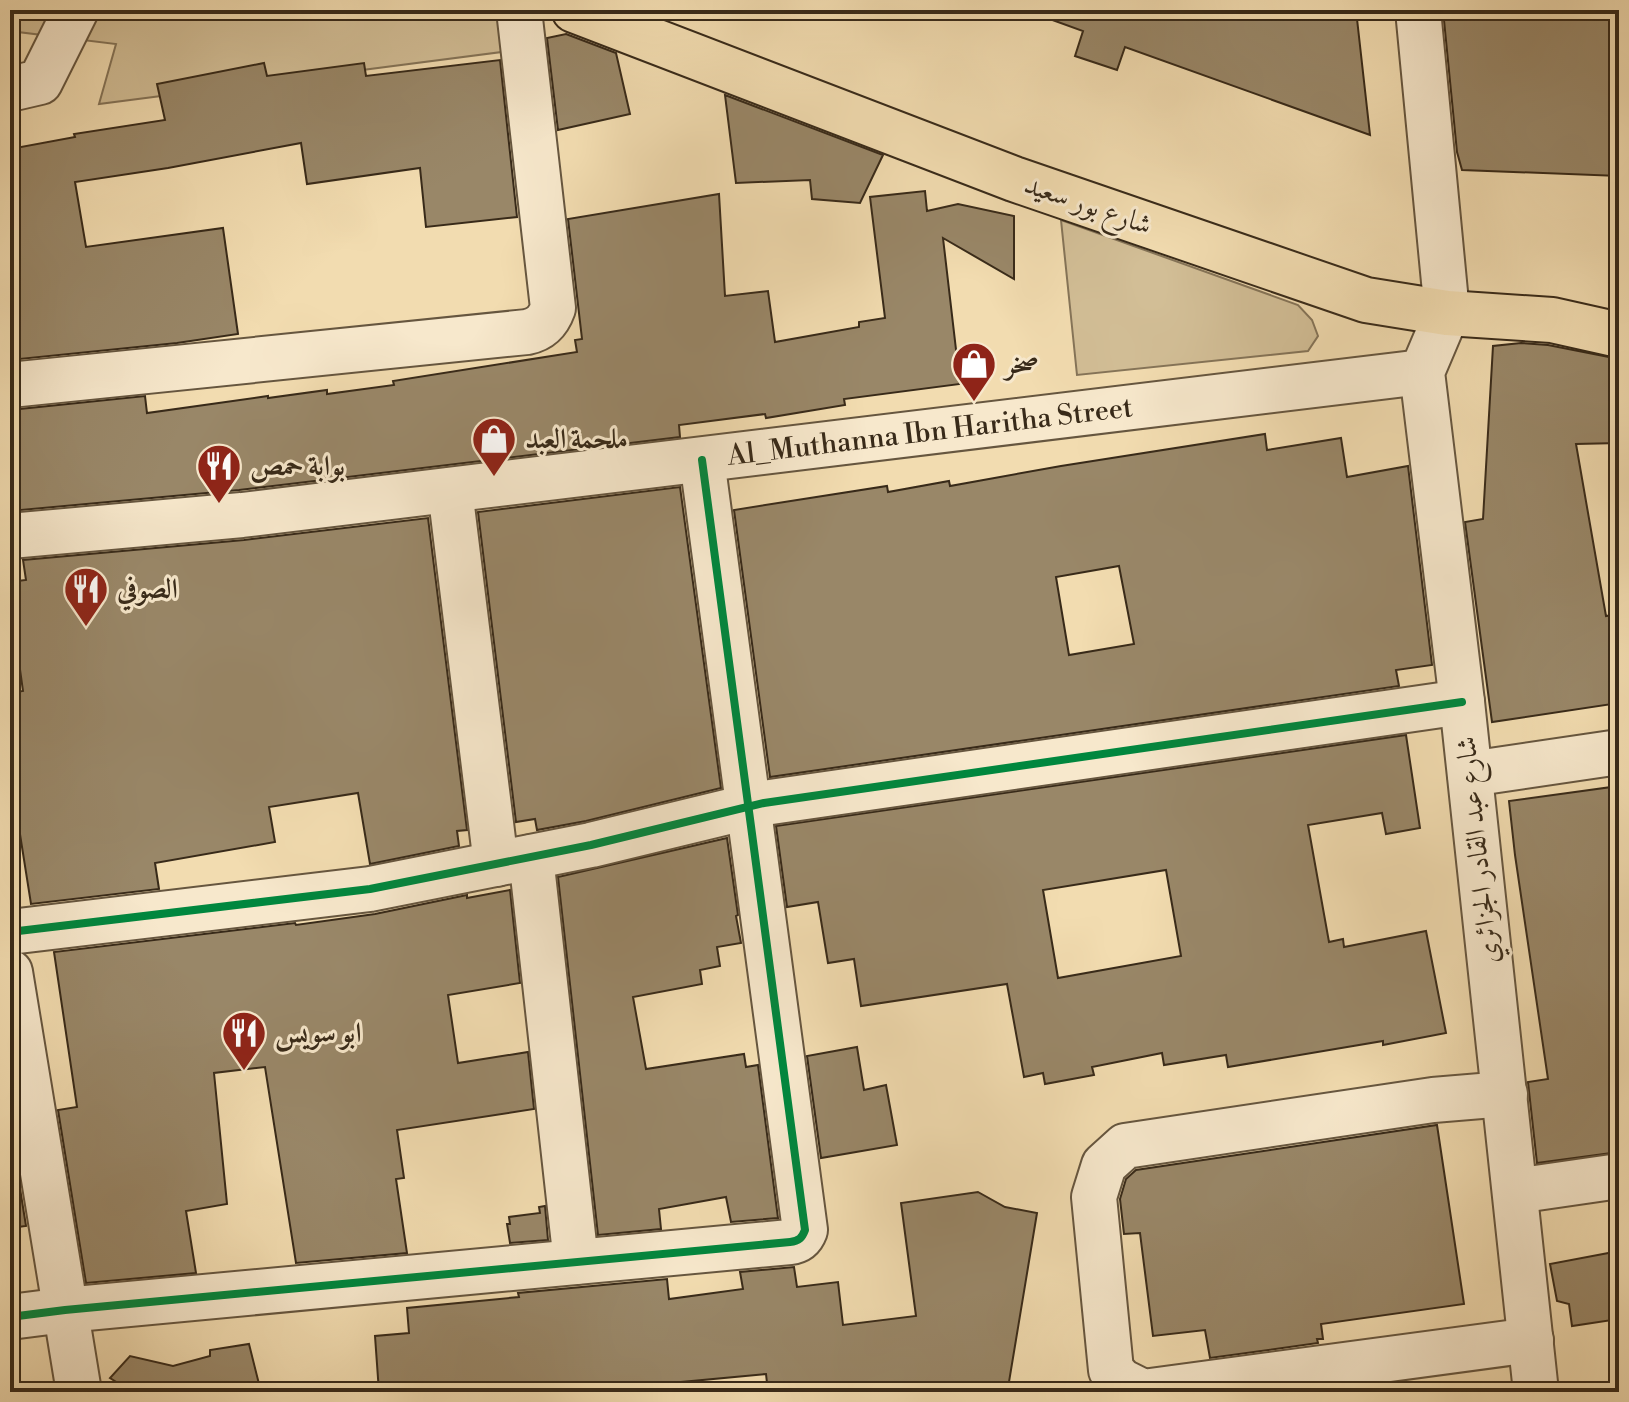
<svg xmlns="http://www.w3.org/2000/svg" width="1629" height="1402" viewBox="0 0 1629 1402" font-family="'Libre Bodoni',Amiri,serif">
	<rect width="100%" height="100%" fill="#f2dcb0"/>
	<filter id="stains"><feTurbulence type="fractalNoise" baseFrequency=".0025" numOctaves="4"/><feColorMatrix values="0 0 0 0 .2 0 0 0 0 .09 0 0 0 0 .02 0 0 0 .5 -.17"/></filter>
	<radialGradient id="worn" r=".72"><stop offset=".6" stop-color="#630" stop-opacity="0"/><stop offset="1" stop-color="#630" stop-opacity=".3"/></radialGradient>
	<!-- green -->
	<path fill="#d2be96" stroke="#857458" stroke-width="2" d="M10,10H502L509,51L99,104L116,44L10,31Z
		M1061,220L1298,305L1312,320L1318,336L1308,351L1077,375Z"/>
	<!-- building -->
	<path fill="#998768" stroke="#382a19" stroke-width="2" fill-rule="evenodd" d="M1037,10H1356L1370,135L1125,47L1117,70L1075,56L1083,31L1036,14Z
		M1443,10H1619V176L1462,170L1457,152Z
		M566,34L616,53L630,114L558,130L547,38Z
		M500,60L517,217L426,227L420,168L307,184L301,143L168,168L75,182L86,247L223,228L238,334L177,343L10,360V149L75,137L74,134L165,120L157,84L264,63L267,76L364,63L366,76Z
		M725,95L883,155L860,203L812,199L810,180L736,183Z
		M925,191L927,211L958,204L1014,216V279L943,238L960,384L844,399L845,405L766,418L765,414L679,425L680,437L239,490L10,511V410L145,396L147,413L268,396V398L327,390V394L394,385L393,381L577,352L575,340L582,339L568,219L719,194L725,296L768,291L775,342L859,327V322L885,318L870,197Z
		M1521,343L1548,345L1619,359V443L1576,444L1606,616L1619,614V703L1492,722L1465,522L1483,519L1493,346Z
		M1265,434L1267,450L1341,438L1347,477L1408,466L1432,665L1396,670L1399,686L770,777L734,510L887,486L888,492L949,481L950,486L1061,466ZM1119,566L1134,644L1069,655L1056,577Z
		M680,487L721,788L586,821L537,830L535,819L516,822L478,512Z
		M428,518L467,830L457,831L459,846L370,864L358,793L269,807L275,842L155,863L159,889L31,904L16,809L10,810V693L23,691L10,598V582L26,580L23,560L244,540Z
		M1406,735L1420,828L1386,834L1382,813L1308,825L1329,942L1343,939L1344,947L1426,931L1446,1033L1383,1045V1041L1228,1067L1226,1055L1164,1065L1162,1053L1092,1067L1094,1075L1045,1084L1043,1073L1024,1077L1007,984L861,1006L854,959L828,963L818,902L787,907L776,826ZM1166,870L1181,956L1058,978L1043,890Z
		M1619,786V1152L1537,1163L1528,1082L1548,1079L1515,855L1509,801Z
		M727,838L738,915L736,916L741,943L717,947L720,966L700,970L702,984L633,997L646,1069L744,1054L746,1067L758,1065L778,1218L731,1222L726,1197L659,1209L661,1229L598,1235L558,877Z
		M510,890L520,983L448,995L458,1063L528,1052L534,1109L397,1130L404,1178L396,1179L407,1253L296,1263L265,1067L214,1073L227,1204L186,1211L196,1273L86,1283L58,1110L77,1107L54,952L295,923L296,925L375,914L467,895V898Z
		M857,1047L864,1090L886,1085L897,1145L821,1158L807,1056Z
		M1437,1125L1464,1304L1321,1324L1323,1339H1317L1318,1343L1210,1358L1205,1330L1153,1336L1140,1233L1124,1234L1120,1199L1126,1179L1136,1170Z
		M10,1126L26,1226L10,1228Z
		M978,1192L1005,1207L1037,1213L1009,1382L955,1392H768L766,1374L671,1383L672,1392H379L375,1336L409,1333L407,1308L519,1297L518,1293L667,1279L669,1299L743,1289L740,1272L794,1267L797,1287L838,1282L843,1325L916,1316L901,1203Z
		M545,1206L548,1240L510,1243L507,1224H510L509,1217L540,1213L539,1207Z
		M1619,1251V1319L1572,1326L1569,1304L1557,1301L1550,1264Z
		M249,1344L261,1392H119L118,1383L110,1378L130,1356L173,1366L210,1356V1350Z"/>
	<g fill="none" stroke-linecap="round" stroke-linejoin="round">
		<!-- minor casing -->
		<g stroke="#66563f" stroke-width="48">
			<g id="minor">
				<path d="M1418,10L1447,313L1422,372L1462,702L1536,1392"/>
				<path d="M10,89L40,82L76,10"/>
				<path d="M10,385L527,332C541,329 548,322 553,308L519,10"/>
				<path d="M450,490L496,864"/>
				<path id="s1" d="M10,536L242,515L1422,372"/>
				<path d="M1470,774L1619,752"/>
				<path d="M531,857L576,1262"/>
				<path d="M10,932L370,889L591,845L764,803L1462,702"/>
				<path d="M10,972L79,1392"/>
				<path d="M1505,1094L1433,1100L1125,1146L1104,1165L1094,1197L1111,1370L1121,1381L1143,1392L1531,1340"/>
				<path d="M1515,1191L1619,1176"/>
				<path d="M10,1317L65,1310L790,1242C799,1241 802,1238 805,1230L702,460"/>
			</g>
		</g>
		<!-- major casing -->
		<g stroke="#382a19" stroke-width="48">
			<path id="major" d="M574,10L1014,179L1366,300L1447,313L1552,320L1619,335"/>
		</g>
		<!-- minor -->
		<use href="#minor" stroke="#f7e8cc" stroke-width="44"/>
		<!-- major -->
		<use href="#major" stroke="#f2dcb0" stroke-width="44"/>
		<!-- cycleway casing -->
		<g stroke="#f7e8cc" stroke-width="13">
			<path id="cycleway" d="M10,932L370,889L591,845L764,803L1462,702
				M10,1317L65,1310L790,1242C799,1241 802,1238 805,1230L702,460"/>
		</g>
		<!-- cycleway -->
		<use href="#cycleway" stroke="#00873e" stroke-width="8"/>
	</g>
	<!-- icons -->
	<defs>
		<g id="shop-pin" transform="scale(2.3)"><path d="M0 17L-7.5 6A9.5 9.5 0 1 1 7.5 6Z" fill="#8f2418" stroke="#f7e8cc"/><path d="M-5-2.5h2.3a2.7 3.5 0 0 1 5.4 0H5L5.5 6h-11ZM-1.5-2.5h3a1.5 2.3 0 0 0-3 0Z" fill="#fff"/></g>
		<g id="restaurant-pin" transform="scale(2.3)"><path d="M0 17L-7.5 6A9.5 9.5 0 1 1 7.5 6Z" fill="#8f2418" stroke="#f7e8cc"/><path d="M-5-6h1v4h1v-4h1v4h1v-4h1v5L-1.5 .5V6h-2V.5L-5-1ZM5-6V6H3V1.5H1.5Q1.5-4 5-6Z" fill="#fff"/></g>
	</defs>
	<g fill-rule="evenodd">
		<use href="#shop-pin" x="974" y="364"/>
		<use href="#shop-pin" x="494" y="439"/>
		<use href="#restaurant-pin" x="219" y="466"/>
		<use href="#restaurant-pin" x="86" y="589"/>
		<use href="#restaurant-pin" x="244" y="1033"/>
	</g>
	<g text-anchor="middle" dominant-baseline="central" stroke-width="6" stroke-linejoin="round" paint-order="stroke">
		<!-- street labels -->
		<g font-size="28" fill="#382a19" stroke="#f7e8cc">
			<text transform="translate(1088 205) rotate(19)">شارع بور سعيد</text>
			<text stroke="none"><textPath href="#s1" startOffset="926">Al_Muthanna Ibn Haritha Street</textPath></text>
			<text transform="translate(1478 850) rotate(-96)">شارع عبد القادر الجزائري</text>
		</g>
		<!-- poi labels -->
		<g font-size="28" font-weight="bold" fill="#382a19" stroke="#f7e8cc" text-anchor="start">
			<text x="1005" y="364">صخر</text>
			<text x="525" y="439">ملحمة العبد</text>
			<text x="250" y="466">بوابة حمص</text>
			<text x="117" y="589">الصوفي</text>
			<text x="275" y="1033">ابو سويس</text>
		</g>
	</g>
	<!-- margin -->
	<rect width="1629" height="1402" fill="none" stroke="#f2dcb0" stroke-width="40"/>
	<rect x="12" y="12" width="1605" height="1378" fill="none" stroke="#382a19" stroke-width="4"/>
	<rect x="20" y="20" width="1589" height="1362" fill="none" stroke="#382a19" stroke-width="2"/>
	<rect width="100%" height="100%" filter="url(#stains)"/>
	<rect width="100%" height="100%" fill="url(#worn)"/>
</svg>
